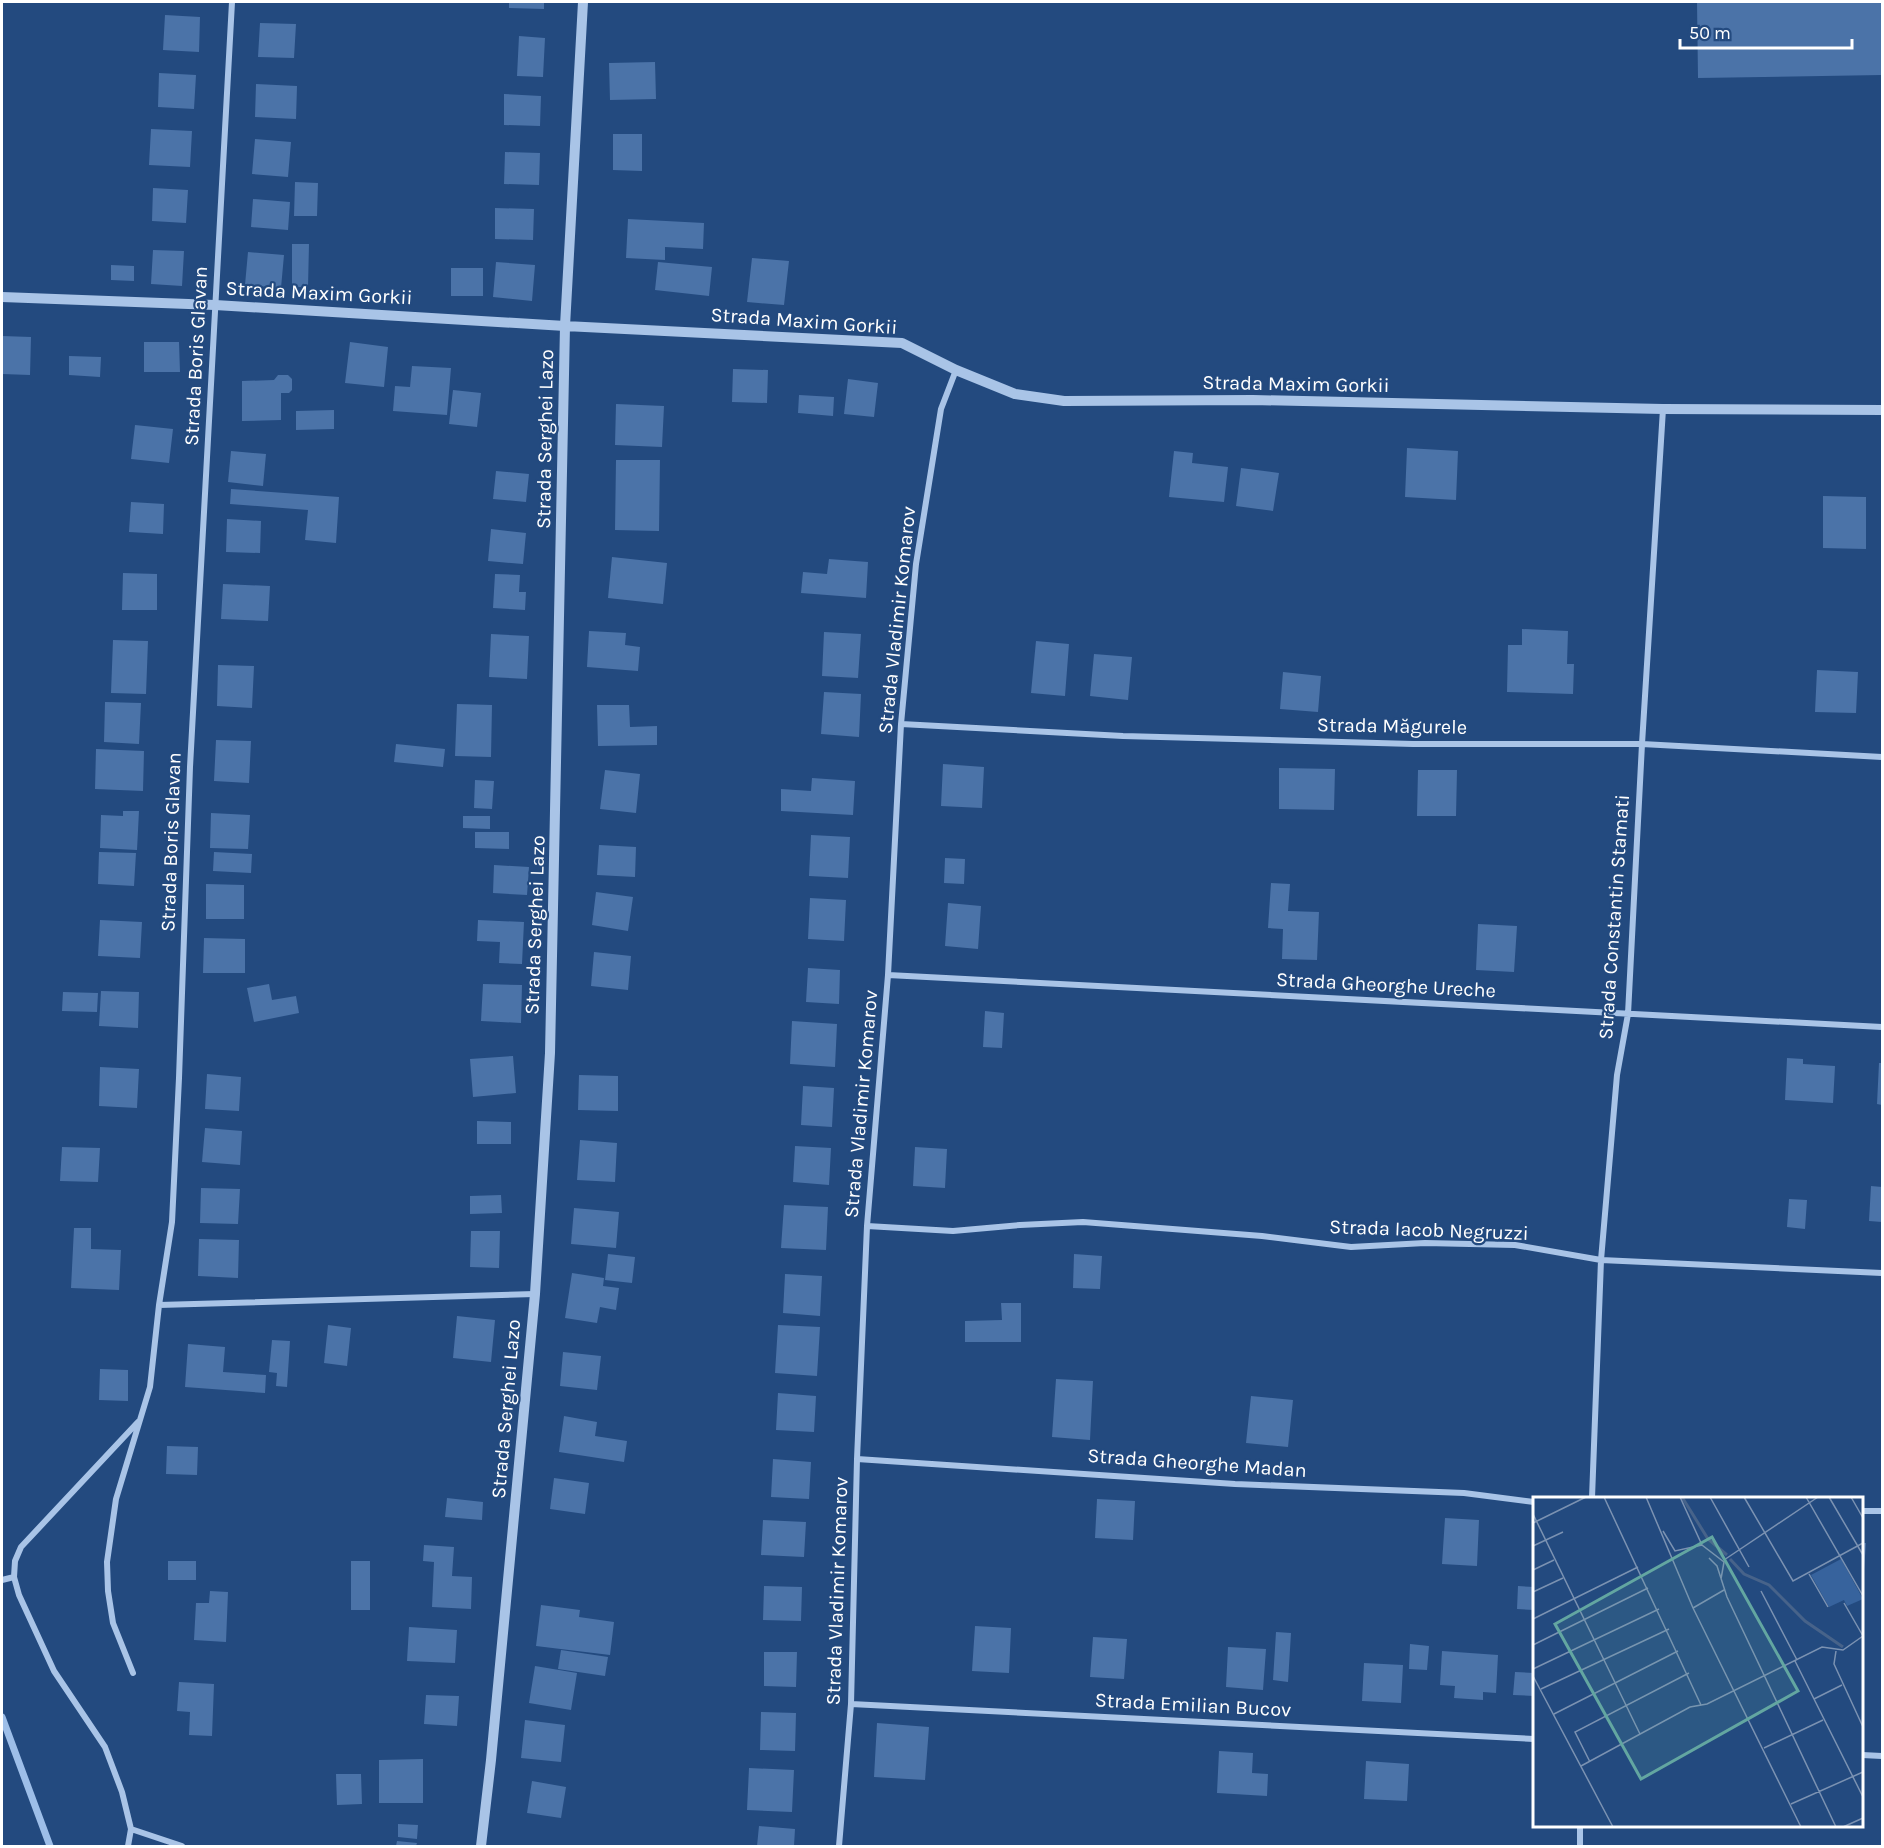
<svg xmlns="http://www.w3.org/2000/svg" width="1884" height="1848" viewBox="0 0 1884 1848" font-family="Karla,sans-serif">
	<rect width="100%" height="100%" fill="#234a7f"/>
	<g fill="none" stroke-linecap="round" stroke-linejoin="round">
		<!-- stream -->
		<path stroke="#9dbee8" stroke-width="7" d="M2,1717L50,1846"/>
	</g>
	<!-- building -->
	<path fill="#4b73a8" d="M509,2H544V9L509,8Z
		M1697,2H1882V75L1698,78Z
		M165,15L200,17L199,52L163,50Z
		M260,23L296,24L294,58L258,57Z
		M519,36L545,38L543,77L517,76Z
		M655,62L656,99L610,100L609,63Z
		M159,73L196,75L194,109L158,107Z
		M256,84L297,86L296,119L255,117Z
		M504,94L541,96L540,126L504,125Z
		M151,129L192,131L190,167L149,165Z
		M613,134H642V171L613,170Z
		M255,139L291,142L288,177L252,174Z
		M505,152L540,153L539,185L504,184Z
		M295,182L318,183L317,216H294Z
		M153,188L188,190L186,223L152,221Z
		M253,199L290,202L288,230L251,227Z
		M495,208L534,209L533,240L495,239Z
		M628,219L704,223L703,249L665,247V260L626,258Z
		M292,244H309L308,287H292Z
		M153,250L184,251L182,286L151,284Z
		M248,252L284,255L281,288L245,285Z
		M752,258L789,261L784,305L747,302Z
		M496,262L535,265L532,301L493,297Z
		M658,262L712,267L709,296L655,290Z
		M111,265L134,266V281L111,280Z
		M451,268H483V296H451Z
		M2,336L31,337L30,375L2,374Z
		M144,342H179L180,372H144Z
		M350,342L388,347L384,387L345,383Z
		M69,356L101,357L100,377L69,375Z
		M412,366L451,368L447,415L393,411L395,386L410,387Z
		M733,369L768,370L767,403L732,402Z
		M278,375H288L292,379V390L289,393H281V420L242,421V381L274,380Z
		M848,379L878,383L874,417L844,414Z
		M453,390L481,393L477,427L449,424Z
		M799,395L834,397L833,416L798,413Z
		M616,404L664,406L662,447L615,445Z
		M334,410V429L296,430V411Z
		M135,425L173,429L169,463L131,459Z
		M1407,448L1458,451L1456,500L1405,497Z
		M231,451L266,454L263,486L228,482Z
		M1174,451L1193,453L1192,463L1228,467L1224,502L1169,497Z
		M616,460H660L659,531L615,530Z
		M1241,468L1279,473L1273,511L1236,506Z
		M496,471L529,474L526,502L493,499Z
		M231,489L339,497L336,543L305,540L308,510L230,504Z
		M1823,496L1866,497V549L1823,548Z
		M131,502L164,504L163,534L129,532Z
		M227,519L261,521L260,553L226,552Z
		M491,529L526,533L523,564L488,561Z
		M612,557L667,563L663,604L608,598Z
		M829,559L868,562L866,598L801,593L803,572L827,574Z
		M123,573L157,574V610H122Z
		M495,574L520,575L519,592H526L525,610L493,608Z
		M223,584L270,586L268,621L221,619Z
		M1522,629L1568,631L1567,664H1574L1573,694L1507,692L1508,645H1522Z
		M589,631L626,633L625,645L640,647L638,671L587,667Z
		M824,632L861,634L858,678L822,676Z
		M491,634L529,636L527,679L489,677Z
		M113,640L148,641L146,694L111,693Z
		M1036,641L1069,644L1065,696L1031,693Z
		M1094,654L1132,657L1128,700L1090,696Z
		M218,665L254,666L252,708L217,706Z
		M1817,670L1858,672L1856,713L1815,712Z
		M1283,672L1321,676L1318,712L1280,709Z
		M824,692L861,694L859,737L821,734Z
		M105,702L141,703L139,744L104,742Z
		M457,704L492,705L491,757L455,756Z
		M597,705H629L630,727L657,726V745L598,746Z
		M216,740L251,741L249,783L214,781Z
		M396,744L445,749L443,767L394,762Z
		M96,749L144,751L143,791L95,789Z
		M943,764L984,767L982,808L941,806Z
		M1279,768L1335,769L1334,810L1279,809Z
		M605,770L640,774L636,813L600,809Z
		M1418,770H1457L1456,816H1417Z
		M812,778L855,781L853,815L781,811V789L811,791Z
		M475,780L494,781L492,809L474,808Z
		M123,811H139L137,850L100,848L101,815L123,816Z
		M211,813L250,815L248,849L210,848Z
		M463,816H490V829L463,828Z
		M475,832H509V849L475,848Z
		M811,835L850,837L848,878L809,876Z
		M599,845L636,847L635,877L597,875Z
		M99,852L136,853L134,886L98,884Z
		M214,852L252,854L251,873L213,871Z
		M945,858L965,859L964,884L944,883Z
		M494,865L529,867L527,895L493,893Z
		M1271,883L1290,884L1288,911L1319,912L1317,960L1282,959L1283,929L1268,928Z
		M206,884L244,885V919H206Z
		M596,892L633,897L628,931L592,925Z
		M810,898L846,900L844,941L808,939Z
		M948,903L981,906L978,949L945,946Z
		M100,920L142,922L140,958L98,956Z
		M478,920L524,922L522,964L499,963L500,942L477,941Z
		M1478,924L1517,926L1514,972L1476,970Z
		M204,938L245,939V973H203Z
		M594,952L631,956L628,990L591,986Z
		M808,968L840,970L839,1004L806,1002Z
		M269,984L272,1000L296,996L299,1013L254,1022L247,988Z
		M483,984L522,985L521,1023L481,1021Z
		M101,991L139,992L138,1028L99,1026Z
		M63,992L98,993L97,1012L62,1011Z
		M985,1011L1004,1013L1002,1048L983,1047Z
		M792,1021L837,1024L835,1067L790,1064Z
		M513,1056L516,1093L473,1097L470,1059Z
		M1787,1058L1803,1059V1064L1835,1066L1833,1103L1785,1100Z
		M1879,1063H1882V1105L1877,1104Z
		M100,1067L139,1069L137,1108L99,1106Z
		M207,1074L241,1077L239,1111L205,1109Z
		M579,1075L618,1076V1111L578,1110Z
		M803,1086L834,1088L832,1127L801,1125Z
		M477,1121L511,1122V1144H477Z
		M205,1128L242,1131L240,1165L202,1162Z
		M580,1140L617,1143L615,1182L577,1180Z
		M795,1146L831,1148L829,1185L793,1182Z
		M62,1147L100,1148L98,1182L60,1181Z
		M915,1147L947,1149L945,1188L913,1186Z
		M1871,1186L1882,1187V1222L1869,1221Z
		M201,1188L240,1189L238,1224L200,1223Z
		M501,1195L502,1213L470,1214V1196Z
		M1789,1199L1807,1200L1805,1229L1787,1227Z
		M784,1205L828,1207L826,1250L781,1248Z
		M574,1208L619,1212L616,1248L571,1244Z
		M74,1228H91V1249L121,1250L119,1290L71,1288Z
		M471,1231H500L499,1268L470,1267Z
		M199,1239L239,1240L238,1278L198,1276Z
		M608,1254L635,1257L632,1283L605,1280Z
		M1074,1254L1102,1256L1100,1289L1073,1288Z
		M572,1273L604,1278L603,1286L619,1288L616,1310L600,1307L597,1323L565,1318Z
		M785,1274L822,1276L820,1316L783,1313Z
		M1001,1303H1021V1342H965V1321L1002,1320Z
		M457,1316L495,1320L491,1362L453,1358Z
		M328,1325L351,1328L347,1366L324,1363Z
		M778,1325L820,1327L817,1376L775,1373Z
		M272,1340L290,1341L287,1387L276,1386L277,1373L269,1372Z
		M188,1344L225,1347L223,1372L266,1375L265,1393L185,1387Z
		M563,1352L601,1356L597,1390L560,1386Z
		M100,1369L128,1370V1401L99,1400Z
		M1056,1379L1093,1381L1090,1440L1052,1437Z
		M778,1393L816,1396L814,1432L776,1430Z
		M1251,1396L1293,1400L1288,1447L1246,1443Z
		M564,1416L597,1422L595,1436L627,1441L624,1462L559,1452Z
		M167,1446L198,1447L197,1475L166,1474Z
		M773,1459L811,1462L809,1499L771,1497Z
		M554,1478L589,1483L585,1514L550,1509Z
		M447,1498L483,1502L482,1520L445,1517Z
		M1097,1499L1135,1501L1133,1540L1095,1538Z
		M1445,1518L1479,1520L1477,1566L1442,1564Z
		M763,1520L806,1522L804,1557L761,1555Z
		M1862,1543H1866L1863,1583H1862Z
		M424,1545L454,1547L452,1576L472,1577L471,1609L432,1607L434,1562L423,1561Z
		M168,1561H196V1580H168Z
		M351,1561H370V1610H351Z
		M764,1586L802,1587L801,1621L763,1620Z
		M1518,1586L1534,1587V1610L1517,1609Z
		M210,1591L228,1592L226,1642L194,1640L196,1603H209Z
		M541,1605L580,1610L579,1617L614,1622L610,1655L536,1646Z
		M975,1626L1011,1628L1009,1673L972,1671Z
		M409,1627L457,1630L455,1663L407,1661Z
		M1276,1632L1291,1633L1288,1682L1273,1680Z
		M1093,1637L1127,1639L1124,1679L1090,1677Z
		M1410,1644L1429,1646L1427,1670L1409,1669Z
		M1228,1647L1266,1649L1263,1690L1226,1687Z
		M561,1650L608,1657L605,1676L558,1669Z
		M1442,1651L1498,1655L1496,1693L1483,1692V1700L1454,1698L1455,1686L1440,1685Z
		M764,1652H797L796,1687L764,1686Z
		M1364,1663L1403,1665L1401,1703L1362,1701Z
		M535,1666L577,1673L571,1710L529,1703Z
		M1515,1672L1534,1673V1696L1513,1695Z
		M179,1682L214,1684L212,1736L189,1735L190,1712L177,1711Z
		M426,1695L459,1696L457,1726L424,1724Z
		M761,1712L796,1713L795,1751L760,1750Z
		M525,1720L565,1725L561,1762L521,1758Z
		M877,1723L929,1727L925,1780L874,1777Z
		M1219,1751L1253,1753L1252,1773L1268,1774L1267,1796L1217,1793Z
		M423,1759V1803H379V1760Z
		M1366,1761L1409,1764L1407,1801L1364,1799Z
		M749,1768L794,1770L792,1812L747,1810Z
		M336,1774H361L362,1804L337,1805Z
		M532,1781L566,1787L561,1818L527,1813Z
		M398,1824L418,1825L417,1839L398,1837Z
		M759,1826L795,1829L794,1846H757Z
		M397,1841L417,1843L416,1846H396Z"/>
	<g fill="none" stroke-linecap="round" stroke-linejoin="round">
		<!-- minor -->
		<path stroke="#a9c4e7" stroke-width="6" d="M901,724L1123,736L1413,744H1642L1882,757
			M888,975L1882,1027
			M867,1226L953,1231L1020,1225L1083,1222L1262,1236L1351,1247L1425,1243L1515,1245L1601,1260L1882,1273
			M159,1305L535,1294
			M857,1459L1235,1484L1464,1493L1534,1502
			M1592,1498L1601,1260L1617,1075L1628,1014L1642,744L1663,409
			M1862,1511H1882
			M2,1580L14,1577
			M133,1673L113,1623L108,1591L107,1562L116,1499L150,1387L159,1305L172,1222L179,1078L190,767L232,2
			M851,1704L1534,1739
			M1862,1755L1882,1756
			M131,1829L182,1846
			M128,1846L131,1829L122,1792L105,1747L54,1671L19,1595L14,1577L15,1561L21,1547L138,1422
			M839,1846L851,1704L857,1459L867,1226L888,975L901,724L916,564L941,409L956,370
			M1580,1846V1826"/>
		<!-- tertiary -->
		<path stroke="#a9c4e7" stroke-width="10" d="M2,297L215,305L565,326L902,343L956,370L1015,394L1064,401L1253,400L1663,409L1882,410
			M481,1846L491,1760L535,1294L550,1053L565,326L583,2"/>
	</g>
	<g text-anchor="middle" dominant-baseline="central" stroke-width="4.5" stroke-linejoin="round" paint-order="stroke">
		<!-- street labels -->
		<g font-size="20" fill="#fff" stroke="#234a7f">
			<text transform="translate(319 293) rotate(3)">Strada Maxim Gorkii</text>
			<text transform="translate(804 321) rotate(4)">Strada Maxim Gorkii</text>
			<text transform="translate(196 356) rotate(-87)">Strada Boris Glavan</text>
			<text transform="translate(1296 384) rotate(1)">Strada Maxim Gorkii</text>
			<text transform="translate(545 439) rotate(-89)">Strada Serghei Lazo</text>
			<text transform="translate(897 620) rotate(-84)">Strada Vladimir Komarov</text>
			<text transform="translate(1392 726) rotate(1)">Strada Măgurele</text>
			<text transform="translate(171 842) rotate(-88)">Strada Boris Glavan</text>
			<text transform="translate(1614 917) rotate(-86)">Strada Constantin Stamati</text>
			<text transform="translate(535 925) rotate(-88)">Strada Serghei Lazo</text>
			<text transform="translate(1386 985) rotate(3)">Strada Gheorghe Ureche</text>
			<text transform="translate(861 1104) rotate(-85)">Strada Vladimir Komarov</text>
			<text transform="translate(1429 1230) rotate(2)">Strada Iacob Negruzzi</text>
			<text transform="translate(506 1409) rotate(-85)">Strada Serghei Lazo</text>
			<text transform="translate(1197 1463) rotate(4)">Strada Gheorghe Madan</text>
			<text transform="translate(837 1591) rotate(-88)">Strada Vladimir Komarov</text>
			<text transform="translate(1193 1705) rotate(3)">Strada Emilian Bucov</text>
		</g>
	</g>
	<!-- overview -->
	<g transform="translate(1533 1497)">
		<rect width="330" height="330" fill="#234a7f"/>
		<path d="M308,62L330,102L314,109L311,103L296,110L278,78Z" fill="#37639d"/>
		<path fill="none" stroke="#47638a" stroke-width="3" d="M149,0L175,42L194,58M197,62L211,77L236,88L272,124L310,150"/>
		<path fill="none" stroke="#7b92b2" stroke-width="1.5" d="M71,0L168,208M113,0L160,111L268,330M147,0L169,48L191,65L188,82M177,0L216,70M211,0L260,84L330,46M273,0L330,99M296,0L330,58M318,0L330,21M0,17L107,237M0,26L53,0M130,34L142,54L169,48M0,49L30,35M176,61L184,69L194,100L303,330M191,63L285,0M0,73L21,63M276,77L295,110M228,94L264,163M0,95L30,81M311,106L330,139M160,111L191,93M0,122L105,70M0,148L115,91M303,154L301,167L330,230M262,164L330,300M0,172L126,112M0,179L80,330M8,192L136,132M281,202L309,188M21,217L145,154M231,251L290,223M57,265L42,235L156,176M48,269L157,210L174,207L289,150L310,153L330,139M258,307L330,275M310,330L330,321"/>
		<path fill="#63a6a1" fill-opacity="0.15" stroke="#63a6a1" stroke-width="3" d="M179,40L265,194L108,282L22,127Z"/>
		<rect width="330" height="330" fill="none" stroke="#fff" stroke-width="3"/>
	</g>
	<!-- border -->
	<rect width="1884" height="1848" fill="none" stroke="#ffffff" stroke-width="6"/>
	<!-- scale -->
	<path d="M1680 39v9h172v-9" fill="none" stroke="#ffffff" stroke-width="3"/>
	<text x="1689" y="39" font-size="18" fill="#ffffff" stroke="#234a7f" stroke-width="4.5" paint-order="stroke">50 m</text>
</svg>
